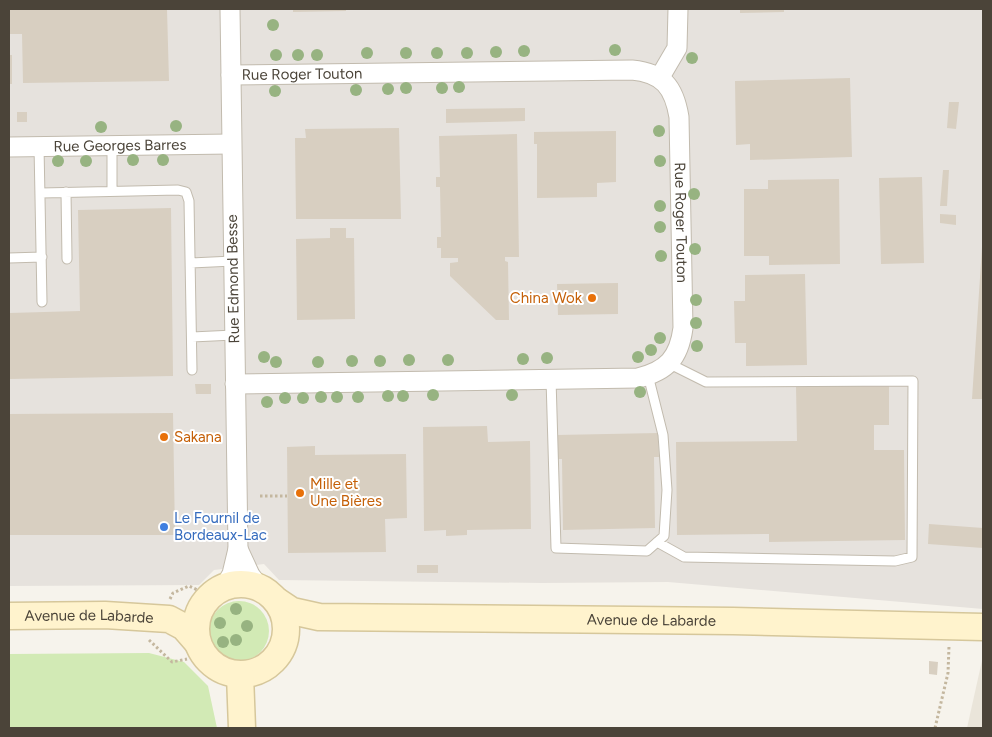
<svg xmlns="http://www.w3.org/2000/svg" width="992" height="737" font-family="Figtree,sans-serif">
	<rect width="100%" height="100%" fill="#f6f3ec"/>
	<path fill="#eae5da" d="M983 656V728H967Z"/>
	<path fill="#e6e2dd" d="M9 9H983V609L668 582 542 583 279 580 264 564 214 570 199 585 9 586Z"/>
	<path fill="#d2eab5" d="M209 631a30 30 0 1 1 60 0a30 30 0 1 1-60 0Z
		M149 653 184 662 208 686 217 728H9V654Z"/>
	<path fill="#d8cfc1" d="M9 9H167L169 81 23 83 22 34H9Z
		M293 9H346V11L293 12Z
		M740 9H784V12L740 13Z
		M9 55H12V84H9Z
		M850 78 852 157 750 160V144L736 145 735 81Z
		M949 102H959L956 129 947 128Z
		M525 108V121L446 123V109Z
		M17 112H27V122H17Z
		M399 128 401 219H296L295 138H306L305 129Z
		M616 131V182L597 183V197L537 198V144H534V132Z
		M517 134 519 257H505V261L508 262 509 320H496L450 276V263L458 262V258H441V248H437V237H441L440 187H436V177H440L439 136Z
		M943 170H949L947 206H940Z
		M922 177 924 263 881 264 879 178Z
		M839 179 840 264 769 265V256H744V189H768V180Z
		M171 208 173 376 9 379V313L80 311 78 210Z
		M940 214 956 215V225L940 223Z
		M330 228H346V238H354L355 319 297 320 296 239 330 238Z
		M982 247H983V399H972Z
		M805 274 807 365 746 366V343H735L734 301H745V275Z
		M618 283V314L558 315 557 284Z
		M195 384H211V394H196Z
		M889 385V425H874V450H904L905 540 769 542V534L677 535 676 442 797 441 796 386Z
		M173 413 175 535H9V414Z
		M487 426 488 442 530 441 531 529 467 530V535L446 536V530L424 531 423 427Z
		M658 433 659 457H654L655 528 563 530 562 459H557V435Z
		M315 446V455L406 454 407 518 385 519 386 552 288 553 287 447Z
		M929 524 983 528V548L928 544Z
		M417 565H438V573H417Z
		M929 661 938 662 937 675 929 674Z"/>
	<g fill="none" stroke-linecap="round" stroke-linejoin="round">
		<defs>
			<path id="lane" d="M112 145V191
				M39 146 42 302
				M66 192 67 259
				M41 193 178 190 186 192 189 201 192 370
				M9 258 42 257
				M191 263 233 261
				M192 337 234 335
				M551 379 556 548 647 551 664 536 667 490 663 435 648 375
				M657 542 684 557 895 561 912 557 913 381 706 382 668 363"/>
			<g id="street">
				<path id="s1" d="M231 75 632 70C663 73 674 87 679 117L683 328C679 358 667 371 638 378L235 384"/>
				<path d="M660 77 677 48 678 9"/>
				<path id="s2" d="M9 147 231 144"/>
				<path d="M238 549 250 575 259 587"/>
				<path d="M225 586 232 574 238 549 230 9"/>
			</g>
			<g id="secondary">
				<circle cx="241" cy="629" r="45"/>
				<path id="s3" d="M277 601 292 611 319 617 733 621 983 627"/>
				<path id="s4" d="M9 616 105 615 169 619 184 627 197 642"/>
				<path d="M240 675 242 728"/>
			</g>
		</defs>
		<use href="#lane" stroke="#c2bbae" stroke-width="11"/>
		<use href="#street" stroke="#c2bbae" stroke-width="21"/>
		<use href="#secondary" stroke="#d6c79b" stroke-width="29"/>
		<path stroke="#c4b79f" stroke-width="3" stroke-dasharray="2.5 2.5" stroke-linecap="butt" d="M260 496H287
			M170 599 173 593 189 586 204 593 209 592
			M149 640 172 662 187 659
			M935 728 948 673 949 646"/>
		<use href="#lane" stroke="#fff" stroke-width="9"/>
		<use href="#street" stroke="#fff" stroke-width="19"/>
		<use href="#secondary" stroke="#fff3cd" stroke-width="26"/>
	</g>
	<g fill="#97b381">
		<circle cx="273" cy="25" r="6"/>
		<circle cx="615" cy="50" r="6"/>
		<circle cx="524" cy="51" r="6"/>
		<circle cx="496" cy="52" r="6"/>
		<circle cx="367" cy="53" r="6"/>
		<circle cx="406" cy="53" r="6"/>
		<circle cx="437" cy="53" r="6"/>
		<circle cx="467" cy="53" r="6"/>
		<circle cx="276" cy="55" r="6"/>
		<circle cx="298" cy="55" r="6"/>
		<circle cx="317" cy="55" r="6"/>
		<circle cx="692" cy="58" r="6"/>
		<circle cx="459" cy="87" r="6"/>
		<circle cx="406" cy="88" r="6"/>
		<circle cx="442" cy="88" r="6"/>
		<circle cx="388" cy="89" r="6"/>
		<circle cx="356" cy="90" r="6"/>
		<circle cx="275" cy="91" r="6"/>
		<circle cx="176" cy="126" r="6"/>
		<circle cx="101" cy="127" r="6"/>
		<circle cx="659" cy="131" r="6"/>
		<circle cx="133" cy="160" r="6"/>
		<circle cx="163" cy="160" r="6"/>
		<circle cx="58" cy="161" r="6"/>
		<circle cx="86" cy="161" r="6"/>
		<circle cx="660" cy="161" r="6"/>
		<circle cx="694" cy="194" r="6"/>
		<circle cx="660" cy="206" r="6"/>
		<circle cx="660" cy="227" r="6"/>
		<circle cx="695" cy="249" r="6"/>
		<circle cx="661" cy="256" r="6"/>
		<circle cx="696" cy="300" r="6"/>
		<circle cx="696" cy="323" r="6"/>
		<circle cx="660" cy="338" r="6"/>
		<circle cx="697" cy="346" r="6"/>
		<circle cx="651" cy="350" r="6"/>
		<circle cx="264" cy="357" r="6"/>
		<circle cx="638" cy="357" r="6"/>
		<circle cx="547" cy="358" r="6"/>
		<circle cx="523" cy="359" r="6"/>
		<circle cx="409" cy="360" r="6"/>
		<circle cx="448" cy="360" r="6"/>
		<circle cx="352" cy="361" r="6"/>
		<circle cx="380" cy="361" r="6"/>
		<circle cx="276" cy="362" r="6"/>
		<circle cx="318" cy="362" r="6"/>
		<circle cx="640" cy="392" r="6"/>
		<circle cx="433" cy="395" r="6"/>
		<circle cx="512" cy="395" r="6"/>
		<circle cx="388" cy="396" r="6"/>
		<circle cx="403" cy="396" r="6"/>
		<circle cx="321" cy="397" r="6"/>
		<circle cx="337" cy="397" r="6"/>
		<circle cx="358" cy="397" r="6"/>
		<circle cx="285" cy="398" r="6"/>
		<circle cx="303" cy="398" r="6"/>
		<circle cx="267" cy="402" r="6"/>
		<circle cx="236" cy="609" r="6"/>
		<circle cx="220" cy="623" r="6"/>
		<circle cx="247" cy="626" r="6"/>
		<circle cx="236" cy="640" r="6"/>
		<circle cx="223" cy="642" r="6"/>
	</g>
	<g fill="#e8710a" stroke="#fff" stroke-width="2">
		<circle cx="592" cy="298" r="5"/>
		<circle cx="164" cy="437" r="5"/>
		<circle cx="300" cy="493" r="5"/>
	</g>
	<circle fill="#3f7fe0" stroke="#fff" stroke-width="2" cx="164" cy="527" r="5"/>
	<g text-anchor="middle" stroke-width="4" stroke-linejoin="round" paint-order="stroke">
		<g font-size="15" fill="#4b4439" stroke="#fff">
			<text dy="5" stroke="none"><textPath href="#s1" startOffset="71">Rue Roger Touton</textPath></text>
			<text dy="5" stroke="none"><textPath href="#s2" startOffset="111">Rue Georges Barres</textPath></text>
			<text dy="5" stroke="none"><textPath href="#s1" startOffset="580">Rue Roger Touton</textPath></text>
			<text transform="translate(233 279) rotate(-91)" y="5">Rue Edmond Besse</text>
			<text dy="5" stroke="none"><textPath href="#s4" startOffset="80">Avenue de Labarde</textPath></text>
			<text dy="5" stroke="none"><textPath href="#s3" startOffset="378">Avenue de Labarde</textPath></text>
		</g>
		<g font-size="15" fill="#c56008" stroke="#fff" text-anchor="start">
			<text x="582" y="303" text-anchor="end">China Wok</text>
			<text x="174" y="442">Sakana</text>
			<text x="310" y="489">Mille et<tspan x="310" dy="17">Une Bières</tspan></text>
		</g>
		<g font-size="15" fill="#366cbe" stroke="#fff" text-anchor="start">
			<text x="174" y="523">Le Fournil de<tspan x="174" dy="17">Bordeaux-Lac</tspan></text>
		</g>
	</g>
	<rect width="992" height="737" fill="none" stroke="#4b4439" stroke-width="20"/>
</svg>
